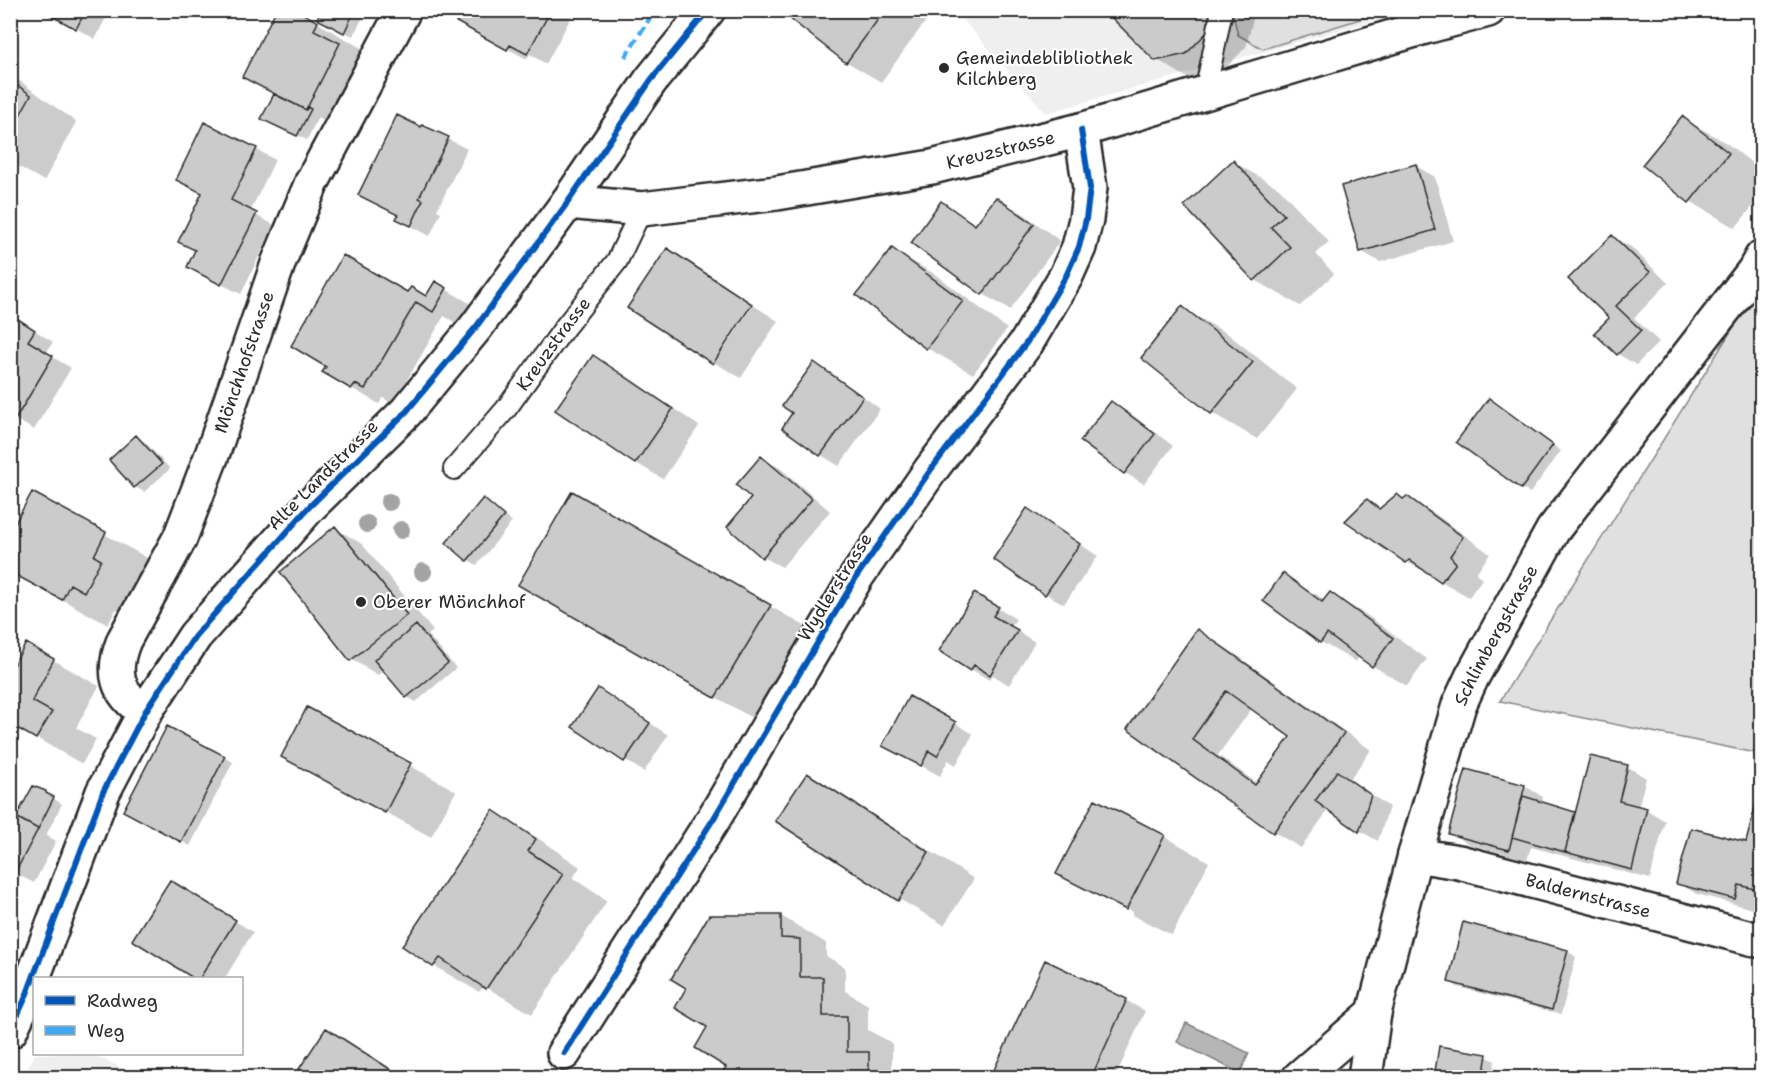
<svg xmlns="http://www.w3.org/2000/svg" width="1772" height="1088" font-family="'Shantell Sans',sans-serif">
	<rect width="100%" height="100%" fill="#fff"/>
	<filter id="ink" filterUnits="userSpaceOnUse"><feTurbulence type="fractalNoise" baseFrequency=".0167" numOctaves="2"/><feDisplacementMap in="SourceGraphic" scale="12" xChannelSelector="R" yChannelSelector="G"/><feConvolveMatrix kernelMatrix="1 2 1 2 8 2 1 2 1" color-interpolation-filters="sRGB"/></filter>
	<g filter="url(#ink)">
		<path fill="#efefef" d="M955 11H1407L1046 113Z
			M35 1054H92L142 1077H23Z"/>
		<path fill="#e0e0e0" stroke="#868686" stroke-width="1.5" d="M1232 11V10L1386 11 1263 49 1238 35Z
			M1761 283V754L1500 701Z"/>
		<path fill="#b6b6b6" stroke="#7e7e7e" stroke-width="1.5" d="M1186 1023 1249 1053 1240 1073 1177 1042Z"/>
		<path fill="#0003" fill-rule="evenodd" d="M43 10H110L95 39Z
			M323 10H367L353 36 328 24Z
			M446 10H575L546 64 530 54 527 59 463 25Z
			M781 10H934L881 82 847 62Z
			M1106 10H1249L1254 15 1246 47 1221 73 1191 80 1156 59Z
			M318 23 363 49 359 56 384 71 352 135 318 117 307 140 263 118Z
			M10 74 76 122 44 181 14 164 10 169Z
			M1683 118 1728 144 1762 171V195L1735 228 1690 201Z
			M423 126 467 149 437 210 441 212 430 236 398 219Z
			M256 149 275 160 250 212 274 225 241 294 207 277 196 251 180 241Z
			M1233 162 1279 188 1329 242 1316 254 1334 274 1300 306 1255 280Z
			M1416 166 1435 177 1453 241 1380 262 1361 251Z
			M996 199 1024 214 1060 241 1010 310 983 294 913 243 942 203 977 225Z
			M1612 237 1631 247 1668 283 1634 318 1659 342 1636 365 1618 354 1611 318Z
			M893 250 938 276 1007 329 973 374 927 348 858 295Z
			M435 283 473 305 461 326 444 316 393 404 383 398 379 404 324 372 408 294 426 298Z
			M753 305 778 321 741 378 715 363Z
			M1182 308 1228 334 1297 389 1257 439 1212 413 1143 357Z
			M31 328 53 342 46 353 71 368 34 430 10 416Z
			M593 357 621 372 699 426 663 479 636 463 557 410Z
			M814 364 833 374 880 409 839 466 821 455 794 413Z
			M1111 403 1130 413 1173 446 1144 484 1125 473 1082 441Z
			M1498 405 1561 451 1530 493 1521 488Z
			M136 437 145 442 170 469 144 492 135 487Z
			M761 458 780 468 830 511 782 567 763 557 753 498Z
			M573 493 815 632 761 723 520 585Z
			M32 494 151 560 130 617 116 609 108 625 32 583 14 527Z
			M1407 498 1434 513 1490 554 1476 573 1482 579 1469 597 1407 562 1367 501 1381 509 1404 500Z
			M483 500 512 522 477 565 468 560Z
			M1028 510 1098 556 1064 604 1046 594Z
			M335 528 362 544 433 631 428 635 456 668 416 702 407 697 384 670 378 675 351 659Z
			M1284 575 1325 600 1330 594 1365 614 1427 659 1407 686 1373 666 1359 656 1356 662 1321 642 1265 601Z
			M975 595 1016 619 1011 627 1035 642 1009 685 993 675 989 680 971 669Z
			M1198 631 1225 647 1371 750 1350 779 1389 807 1378 841 1360 831 1329 809 1301 848 1274 832 1129 729ZM1252 708 1292 737 1258 784 1218 755Z
			M53 660 99 686 76 728 96 739 82 764 10 723Z
			M617 701 668 735 644 772 574 727Z
			M307 709 456 791 431 837 283 756Z
			M955 723 973 734 956 765 948 760 940 776 903 756Z
			M167 728 233 762 190 846 134 816Z
			M1591 757 1628 767 1646 778 1638 808 1647 810 1665 821 1650 879 1531 847 1527 860 1469 844 1450 833 1467 771 1525 786 1543 797 1542 803 1577 813Z
			M807 775 852 801 974 879 944 925 899 899Z
			M45 793 62 804 46 835 56 841 34 883 10 871 34 825Z
			M1762 807V896L1758 895 1753 909 1697 894 1678 883 1747 844Z
			M494 812 539 839 580 867 573 878 607 901 532 1014 484 986 479 992 434 966 404 946Z
			M1164 836 1209 862 1172 935 1132 915 1133 912 1103 897V899L1058 874Z
			M189 893 253 932 225 978H196L134 940Z
			M781 916 826 943V956L845 967V991L868 1005V1030L892 1043V1067L910 1078H721L728 1066Z
			M10 939 16 942 10 953Z
			M1567 951 1576 957 1561 1014 1458 987 1449 981Z
			M1045 962 1127 1001 1145 1011 1115 1078H1006Z
			M327 1030 372 1056 406 1078H308Z
			M1486 1056 1495 1061 1492 1078H1436Z"/>
		<path fill="#cbcbcb" stroke="#2b2b2b" stroke-width="1.5" fill-rule="evenodd" d="M41 10H86L76 29Z
			M276 10H297L318 22 314 30 340 43 306 110 242 77Z
			M321 10H355L344 33 317 19Z
			M445 10H551L527 54 510 45 507 50 442 14Z
			M779 10H885L846 63Z
			M1104 10H1216L1212 27 1186 54 1155 61Z
			M10 80 31 95 10 133Z
			M274 94 306 110 307 107 311 109 297 136 261 119Z
			M397 115 421 127 422 125 449 137 419 198 423 200 411 226 396 219 398 215 358 195Z
			M1682 116 1729 153 1689 203 1642 165Z
			M204 122 257 148 231 200 257 213 221 285 187 267 195 250 178 242 202 193 176 180Z
			M1233 160 1284 215 1271 227 1290 247 1254 281 1184 206Z
			M1416 164 1435 230 1360 252 1341 186Z
			M996 197 1034 224 982 295 911 243 941 201 975 225Z
			M1612 235 1650 272 1616 306 1641 330 1617 355 1594 333 1609 318 1568 279Z
			M667 248 752 304 713 364 627 308Z
			M892 248 963 301 926 349 856 295Z
			M343 255 407 292 411 287 426 296 435 281 447 288 433 312 416 302 365 389 355 384 351 389 322 372 326 367 291 346Z
			M1182 306 1253 362 1211 414 1141 358Z
			M12 315 35 330 28 341 53 356 15 420 10 417V317Z
			M593 355 673 409 635 464 555 410Z
			M814 362 863 397 820 456 782 428 792 413 782 406Z
			M1489 398 1553 445 1521 489 1456 442Z
			M1111 401 1155 434 1124 474 1080 441Z
			M136 435 162 464 134 488 109 460Z
			M761 456 812 499 762 558 727 527 751 498 736 485Z
			M572 491 771 605 715 698 518 585Z
			M32 492 106 532 94 556 101 560 84 592 70 584 62 600 10 572V524L14 525Z
			M1397 494 1403 499 1407 496 1463 537 1450 556 1456 563 1441 582 1409 560 1406 563 1345 521 1367 499 1379 509Z
			M483 498 504 516 467 561 446 543Z
			M1027 508 1080 544 1045 595 993 559Z
			M335 526 407 615 350 661 280 572Z
			M1283 573 1322 602 1330 592 1393 638 1372 667 1327 634 1320 643 1263 601Z
			M974 593 999 607 993 616 1018 630 990 675 974 665 970 671 939 651Z
			M416 625 448 663 406 698 374 660Z
			M1197 629 1344 733 1273 833 1127 729ZM1226 691 1290 737 1255 785 1192 739Z
			M26 643 54 659 32 701 52 712 36 739 10 724V671Z
			M598 688 650 723 624 762 572 727Z
			M909 696 956 722 937 756 929 751 921 766 882 746Z
			M307 707 411 763 385 813 281 757Z
			M167 726 225 756 181 842 123 811Z
			M1590 756 1628 765 1619 801 1647 808 1632 870 1565 852Z
			M1466 769 1525 785 1509 850 1448 834Z
			M1337 771 1371 795 1359 832 1315 801Z
			M807 773 929 852 898 901 775 821Z
			M33 786 46 791V793L54 797 38 829 16 817Z
			M1523 796 1575 812 1565 852 1512 837Z
			M1095 799 1165 835 1126 910 1056 874Z
			M1756 804 1762 805V891L1739 885 1735 899 1676 884 1691 828 1746 842Z
			M493 810 536 839 528 851 563 874 486 989 440 958 433 967 402 946Z
			M10 814 38 829 15 873 10 871Z
			M170 880 236 920 200 978H193L132 940Z
			M709 915H781V938L800 939V977H823V1016H847V1052H869V1078H719L726 1067 695 1048 707 1027 675 1008 686 988 671 979Z
			M1463 922 1568 950 1552 1010 1448 982Z
			M1045 960 1127 999 1091 1078H1005L993 1072Z
			M326 1028 404 1078H306L308 1075 299 1069Z
			M1439 1046 1487 1054 1483 1078H1434Z"/>
		<g fill="none" stroke-linecap="round" stroke-linejoin="round">
			<defs>
				<g id="lane">
					<path d="M1205 93 1222 10"/>
					<path id="s1" d="M454 469 506 409 565 327 617 261 642 209"/>
				</g>
				<g id="street">
					<path id="s2" d="M568 202 642 209 777 193 932 167 1081 130 1425 27 1488 10"/>
					<path id="s3" d="M145 712C116 693 111 672 124 640L180 538 213 452 279 261 312 182 404 10"/>
					<path id="s4" d="M1415 855 1459 862 1762 941"/>
					<path d="M564 1053 714 818 857 576 930 471 1027 342 1066 276 1079 247 1086 219 1090 188 1081 130"/>
					<path d="M1299 1078 1374 1013"/>
					<path id="s5" d="M1365 1078 1374 1013 1415 855 1459 705 1472 677 1553 530 1754 271 1762 257"/>
				</g>
				<path id="secondary" d="M10 1031 25 999 103 792 145 712 195 636 309 507 406 412 476 327 568 202 651 80 708 10"/>
			</defs>
			<use href="#lane" stroke="#2b2b2b" stroke-width="24"/>
			<use href="#street" stroke="#2b2b2b" stroke-width="38"/>
			<use href="#secondary" stroke="#2b2b2b" stroke-width="38"/>
			<use href="#lane" stroke="#fff" stroke-width="20"/>
			<use href="#street" stroke="#fff" stroke-width="33"/>
			<use href="#secondary" stroke="#fff" stroke-width="33"/>
			<path stroke="#3fa9f5" stroke-width="4.5" stroke-dasharray="9 4.5" stroke-linecap="butt" d="M625 57 655 10"/>
			<defs>
				<path id="cycleway" d="M10 1031 25 999 103 792 145 712 195 636 309 507 406 412 476 327 568 202 651 80 708 10
					M564 1053 714 818 857 576 930 471 1027 342 1066 276 1079 247 1086 219 1090 188 1081 130"/>
			</defs>
			<use href="#cycleway" stroke="#fff" stroke-width="10"/>
			<use href="#cycleway" stroke="#0057b8" stroke-width="6"/>
		</g>
		<g fill="#a3a3a3">
			<circle cx="389" cy="502" r="9"/>
			<circle cx="367" cy="524" r="9"/>
			<circle cx="401" cy="530" r="9"/>
			<circle cx="423" cy="572" r="9"/>
		</g>
	</g>
	<g fill="#2b2b2b" stroke="#fff" stroke-width="2">
		<circle cx="944" cy="68" r="6"/>
		<circle cx="361" cy="602" r="6"/>
	</g>
	<g text-anchor="middle" stroke-width="4.5" stroke-linejoin="round" paint-order="stroke">
		<g font-size="18" fill="#2b2b2b" stroke="#fff" text-anchor="start">
			<text x="956" y="64">Gemeindeblibliothek<tspan x="956" dy="21">Kilchberg</tspan></text>
			<text x="373" y="608">Oberer Mönchhof</text>
		</g>
		<g font-size="18" fill="#2b2b2b" stroke="#fff">
			<text dy="6" stroke="none"><textPath href="#s2" startOffset="438">Kreuzstrasse</textPath></text>
			<text dy="6" stroke="none"><textPath href="#s1" startOffset="160">Kreuzstrasse</textPath></text>
			<text dy="6" stroke="none"><textPath href="#s3" startOffset="387">Mönchhofstrasse</textPath></text>
			<text transform="translate(323 475) rotate(-45)" y="6">Alte Landstrasse</text>
			<text transform="translate(835 587) rotate(-58)" y="6">Wydlerstrasse</text>
			<text dy="6" stroke="none"><textPath href="#s5" startOffset="464">Schlimbergstrasse</textPath></text>
			<text dy="6" stroke="none"><textPath href="#s4" startOffset="178">Baldernstrasse</textPath></text>
		</g>
	</g>
	<rect width="1772" height="1088" fill="none" stroke="#fff" stroke-width="36"/>
	<rect x="18" y="18" width="1736" height="1052" fill="none" stroke="#2b2b2b" stroke-width="2" filter="url(#ink)"/>
	<rect x="33" y="977" width="210" height="78" fill="#ffffff" stroke="#aaaaaa" stroke-width="1.5"/>
	<rect x="45" y="996" width="30" height="9" fill="#0057b8" stroke="#aaaaaa" stroke-width="1.5"/>
	<text x="87" y="1007" font-size="18" fill="#2b2b2b">Radweg</text>
	<rect x="45" y="1026" width="30" height="9" fill="#3fa9f5" stroke="#aaaaaa" stroke-width="1.5"/>
	<text x="87" y="1037" font-size="18" fill="#2b2b2b">Weg</text>
</svg>
